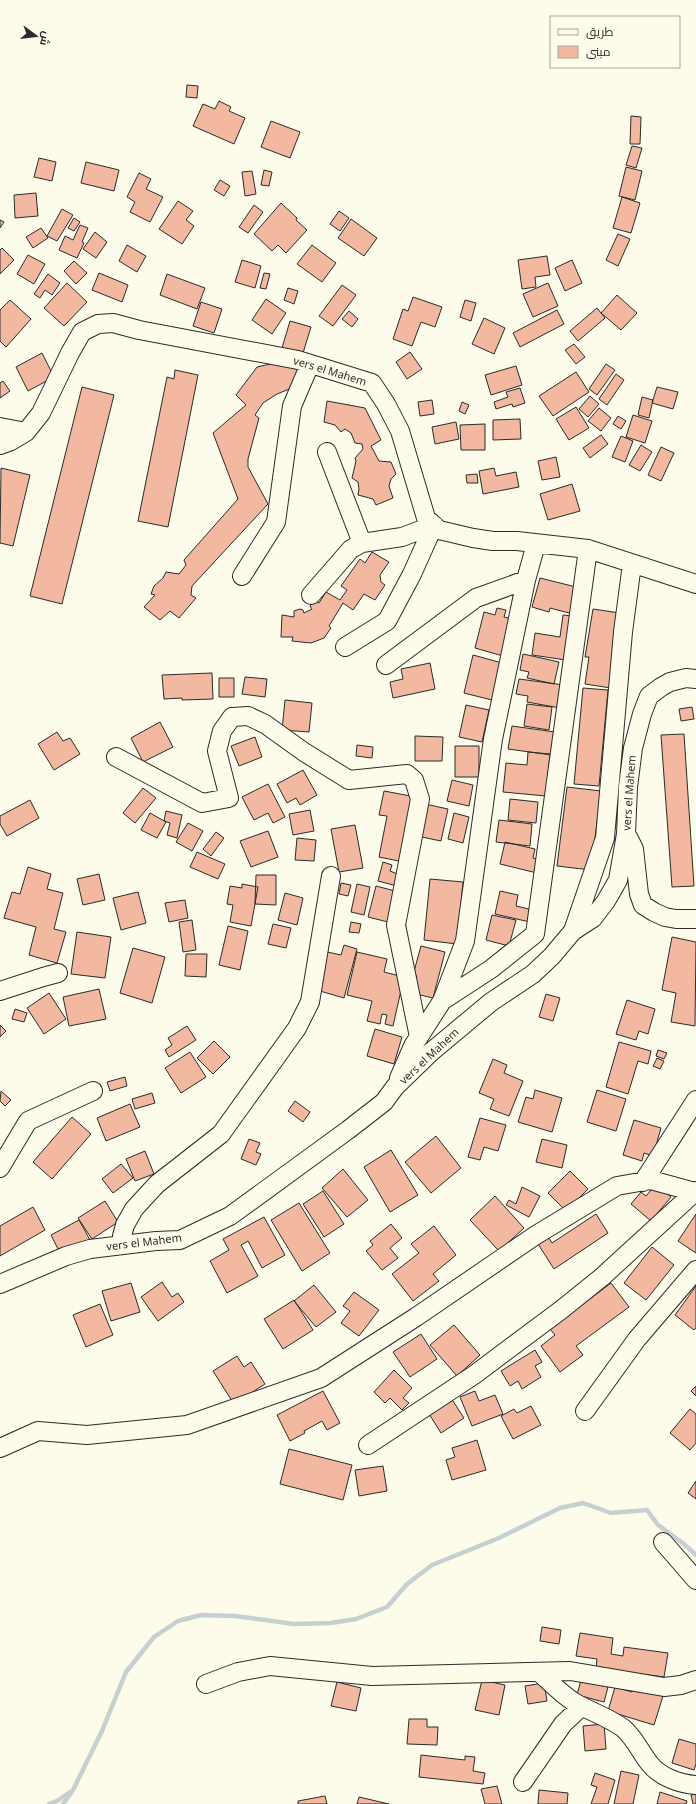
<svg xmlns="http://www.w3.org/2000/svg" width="696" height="1804" font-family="'Noto Sans',Cairo,sans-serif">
	<rect width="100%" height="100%" fill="#fdfbea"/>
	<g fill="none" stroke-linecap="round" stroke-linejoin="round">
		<path stroke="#c7d0d0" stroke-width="4.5" d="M49 1804 57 1801 70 1792
			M63 1804 73 1790 102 1731 126 1672 154 1637 178 1621 201 1615 235 1616 294 1624 331 1623 356 1619 387 1607 407 1584 432 1565 499 1538 560 1508 583 1503 611 1513 647 1510 658 1525 684 1544 696 1555"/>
	</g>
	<path fill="#f2b8a0" stroke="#2b2b2b" d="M187 85 198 86 197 98 186 97Z
		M219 101 231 107 229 111 245 118 234 144 193 126 203 104 215 109Z
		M631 116 641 117 640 144H630Z
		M271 121 300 132 290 158 261 147Z
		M632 146 642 148 636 168 626 165Z
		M39 158 56 162 52 181 34 177Z
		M86 162 119 170 114 191 81 183Z
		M626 167 642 171 635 200 619 196Z
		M264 170 272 172 269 186 261 185Z
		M252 171 256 194 245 196 242 172Z
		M139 173 151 179 146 189 163 197 150 222 130 212 135 202 127 197Z
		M220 180 230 186 224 196 214 190Z
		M36 193 38 216 15 218 14 195Z
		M622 197 640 203 631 233 613 228Z
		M178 201 193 211 186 220 194 226 182 244 159 229Z
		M281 203 297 218 296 220 307 230 286 253 278 245 272 251 254 234Z
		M254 205 263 212 248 233 239 227Z
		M62 209 73 215 57 241 47 236Z
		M339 211 349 218 340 231 330 224Z
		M74 218 80 222 74 231 68 228Z
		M351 219 377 238 364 256 338 238Z
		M0 220 4 222 0 228Z
		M80 225 88 228 82 242 84 243 77 258 59 250 65 236 73 240Z
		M41 228 48 238 33 248 26 237Z
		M95 232 107 242 96 258 83 249Z
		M618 234 630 239 618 266 606 260Z
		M127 245 146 256 137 272 119 261Z
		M312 245 336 263 322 282 297 264Z
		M2 248 14 260 0 274V250Z
		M28 255 45 264 34 284 17 274Z
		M547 256 550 275 535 277 536 287 522 289 518 260Z
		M242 260 261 266 255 288 235 282Z
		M572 260 582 283 565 291 555 268Z
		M74 261 87 273 76 284 64 271Z
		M99 273 128 285 122 302 92 290Z
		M264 273 270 274 266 289 260 288Z
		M48 274 60 283 52 295 45 290 40 298 34 294Z
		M167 274 205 288 197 309 160 295Z
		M67 283 87 302 64 326 44 308Z
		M548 283 558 306 533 317 523 294Z
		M342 285 356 295 333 326 319 316Z
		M288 288 298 291 294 304 284 300Z
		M617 295 637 313 621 330 601 313Z
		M413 297 442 307 435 327 421 322 412 346 393 339 403 309 408 311Z
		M266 299 286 313 272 334 252 320Z
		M10 300 31 319 6 347 0 341V310Z
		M465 300 476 303 471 321 460 317Z
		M201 302 222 309 214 333 193 326Z
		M597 308 605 318 578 341 570 331Z
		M557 310 564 324 520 347 513 333Z
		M349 311 358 319 352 327 342 319Z
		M484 318 505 328 494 354 472 344Z
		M290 321 311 327 303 353 282 348Z
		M574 344 585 357 576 364 565 350Z
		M410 352 422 369 407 379 396 362Z
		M42 353 54 377 28 391 16 367Z
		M279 362 300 369 292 388 277 394 263 403 255 415 259 418 248 459V467L268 504 192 586 191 595 196 598 179 618 170 611 160 620 144 607 155 595 151 594 154 586 163 578 166 572 179 574 186 565 184 560 238 499 213 433 246 405 236 395 257 367Z
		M606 364 615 370 597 395 589 389Z
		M516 366 522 385 491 395 485 375Z
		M175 370 198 375 168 527 138 521 167 377 174 379Z
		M576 372 589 392 553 416 539 396Z
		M616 374 624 380 607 405 599 399Z
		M3 381 10 391 0 398V383Z
		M82 387 114 395 62 604 30 596Z
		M657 387 678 392 673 409 652 403Z
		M520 388 525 403 513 407 512 404 496 409 494 402 508 397 506 392Z
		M590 396 599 404 588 417 579 409Z
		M642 397 653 400 649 418 638 415Z
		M432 400 434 414 420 416 418 402Z
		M327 401 365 408 381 440 371 446 379 461 391 462 396 474 391 479 389 486 393 498 376 505 373 499 358 495 359 489 358 482 352 478 356 461 355 458 363 449 362 444 355 443 351 433 345 429 341 432 335 425 324 422Z
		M462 402 469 405 465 414 459 411Z
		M576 407 589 428 569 440 556 419Z
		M599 408 611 418 601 431 588 421Z
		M633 415 652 421 645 443 626 437Z
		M618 416 626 421 621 429 613 424Z
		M520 419 521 439 493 440V420Z
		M456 422 459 439 435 444 432 427Z
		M485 424V450H461L460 425Z
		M601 435 608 444 590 458 583 448Z
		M621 436 633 441 625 462 612 457Z
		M641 445 652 452 640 471 629 465Z
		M661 447 674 453 661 481 648 475Z
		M556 457 560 477 542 480 538 461Z
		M1 468 30 475 13 546 0 543Z
		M494 468 496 476 516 472 519 487 483 494 479 471Z
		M477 474 478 483H467L466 475Z
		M572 484 580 511 548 520 540 494Z
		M372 552 389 562 380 575 381 582 385 585 375 600 364 594 353 610 343 603 329 626 331 628 324 638 311 643 292 641 293 637H281L282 615 294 617V611L300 609 303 610 304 613 312 609 310 606 315 601 319 603 326 592 340 600 347 590 341 586 360 559 365 563Z
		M540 578 580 588 573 614 550 608 549 612 532 607Z
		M497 608 506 610 504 617 513 619 503 656 475 648 484 612 495 615Z
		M593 609 620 613 610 677H613L611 688 585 684 589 657H585Z
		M563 615 572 616 566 660 532 655 535 633 560 637Z
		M523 654 559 662 554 684 527 678 529 672 520 670Z
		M473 655 502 663 492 700 464 693Z
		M430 663 435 689 393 698 390 682 403 679 401 669Z
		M212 673 213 699 182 700V698L164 699 162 675Z
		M245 677 267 679 265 697 242 694Z
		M219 678H234V697H219Z
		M519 679 564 685 560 708 527 702 528 696 516 694Z
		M583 688 608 690 599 786 574 784Z
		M285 700 312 703 309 732 282 730Z
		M527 704 552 707 549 730 524 726Z
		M466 705 489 710 482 742 459 737Z
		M692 707 694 719 681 721 679 709Z
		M160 722 173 747 143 762 131 738Z
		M512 726 555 732 552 755 508 749Z
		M57 732 63 741 70 738 80 754 54 770 38 744Z
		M684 734 694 886 672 887 661 735Z
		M415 736 443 737 442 761H415Z
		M255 737 262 757 239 766 231 746Z
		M357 745 373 747 372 758 356 756Z
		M455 746H479V777H455Z
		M528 752 550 754 546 796 503 792 506 763 527 765Z
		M303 770 317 795 300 805 296 798 287 803 277 784Z
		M452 780 473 785 469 806 447 801Z
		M268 784 285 817 273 823 268 813 254 820 242 797Z
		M567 787 601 791 591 870 557 866Z
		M143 788 156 798 135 823 123 813Z
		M384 791 416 797 404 862 379 857 387 816 379 815Z
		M510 799 538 802 536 823 508 820Z
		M30 800 39 818 7 836 0 824V816Z
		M425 804 448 809 441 841 417 836Z
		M310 810 314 831 293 835 289 814Z
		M166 811 182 815 177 838 167 835 170 823 164 821Z
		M150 813 166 822 157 838 141 830Z
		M454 813 469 817 463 843 448 839Z
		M499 820 532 824 530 846 496 842Z
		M188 823 203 831 192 851 176 842Z
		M355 825 363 868 339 872 331 829Z
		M268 831 278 857 251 867 240 841Z
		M216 832 224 838 211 856 203 849Z
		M297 838 316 840 314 861 295 860Z
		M505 842 535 849 533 858 540 860 537 873 500 864Z
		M197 852 225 864 218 879 190 867Z
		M383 862 392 865 390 871 400 875 397 886 378 881Z
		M28 867 51 874 47 889 63 893 54 929 66 932 57 963 29 955 36 927 4 918 12 892 20 894Z
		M99 874 105 900 83 905 77 879Z
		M256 875H276V905L255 904Z
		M430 879 463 882 457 944 424 940Z
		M341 883 351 885 348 896 339 894Z
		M242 884 258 887 251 926 230 922 233 905 227 904 230 886 242 888Z
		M357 884 370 887 364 915 351 912Z
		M376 886 399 892 392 923 368 917Z
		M500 891 518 895 516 906 533 910 530 922 495 914Z
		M138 892 146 923 121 930 113 898Z
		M285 893 303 898 297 925 278 920Z
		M185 900 188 918 169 922 165 903Z
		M492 915 516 920 509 946 486 940Z
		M192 920 196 950 183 952 179 922Z
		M351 922 361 924 359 933 349 932Z
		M273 924 291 928 286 948 268 944Z
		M228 926 248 931 240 970 219 965Z
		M77 932 111 937 105 978 71 974Z
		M672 937 696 942 695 1026 671 1022 676 993 662 990Z
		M344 945 357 949 344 998 313 989 323 951 341 955Z
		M421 946 445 952 433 998 412 993 417 976 413 975Z
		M133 948 165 957 152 1003 120 993Z
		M357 952 387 959 384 972 404 977 393 1026 385 1024 387 1015 382 1014 380 1024 367 1021 372 1001 347 995Z
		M186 954H207L206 977 185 976Z
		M99 989 106 1019 69 1026 63 997Z
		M49 993 66 1019 44 1034 27 1008Z
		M546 994 560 998 553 1021 539 1017Z
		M627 1000 655 1009 648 1034 639 1031 636 1040 616 1034Z
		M15 1009 27 1013 24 1022 12 1019Z
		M0 1025 6 1031 0 1037Z
		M187 1026 196 1040 169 1057 165 1050 172 1045 168 1038Z
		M375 1029 402 1037 394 1064 367 1056Z
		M214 1041 230 1057 213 1074 197 1058Z
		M619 1042 651 1051 648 1064 638 1061 628 1094 606 1087Z
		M658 1050 667 1053 664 1059 656 1056Z
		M190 1052 206 1077 181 1093 165 1068Z
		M657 1058 664 1061 660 1069 653 1066Z
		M493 1059 507 1065 504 1073 523 1081 509 1116 490 1109 494 1099 479 1093Z
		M125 1077 127 1086 110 1091 107 1082Z
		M535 1090 562 1098 552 1132 518 1122 526 1097 533 1099Z
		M597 1090 626 1099 616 1131 587 1122Z
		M1 1091 11 1100 5 1106 0 1101Z
		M152 1093 155 1103 135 1109 132 1099Z
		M295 1101 310 1112 303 1122 288 1111Z
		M130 1104 140 1127 106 1141 97 1118Z
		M72 1117 91 1134 52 1179 33 1162Z
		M480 1118 506 1125 498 1151 484 1147 480 1160 468 1157Z
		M634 1120 661 1128 653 1156 644 1153 642 1161 623 1155Z
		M436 1136 461 1168 431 1193 405 1162Z
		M249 1139 260 1143 256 1152 261 1154 256 1165 241 1159Z
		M542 1139 567 1145 562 1168 536 1162Z
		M391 1150 418 1195 390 1212 364 1167Z
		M145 1151 154 1174 135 1181 126 1159Z
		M121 1164 133 1178 113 1193 102 1179Z
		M343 1169 368 1200 347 1217 322 1188Z
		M570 1171 588 1189 566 1211 548 1193Z
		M656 1184 671 1197 651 1221 631 1204 641 1192 646 1196Z
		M522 1187 540 1196 529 1217 506 1205 509 1200 516 1204Z
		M323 1191 344 1224 324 1237 303 1204Z
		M495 1196 524 1228 499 1251 470 1220Z
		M105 1201 118 1222 92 1239 78 1218Z
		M299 1203 330 1253 302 1271 271 1220Z
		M33 1207 45 1230 0 1256V1226Z
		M596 1214 608 1233 554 1269 538 1244 549 1238 552 1243Z
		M696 1214V1253L678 1241Z
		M264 1217 285 1255 262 1268 248 1241 241 1245 258 1276 227 1293 210 1261 229 1250 223 1239Z
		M79 1220 90 1240 61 1255 51 1235Z
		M391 1224 402 1238 390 1248 398 1258 382 1270 366 1251 373 1245 370 1241Z
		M434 1226 456 1255 433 1274 439 1281 413 1301 392 1274 419 1253 411 1244Z
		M652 1247 674 1265 646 1300 624 1283Z
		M162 1282 172 1297 178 1293 184 1302 158 1321 141 1297Z
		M131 1283 140 1312 111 1321 102 1291Z
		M611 1283 629 1307 576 1346 583 1355 560 1372 541 1346 555 1335 550 1329Z
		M314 1285 336 1312 316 1327 294 1301Z
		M696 1286V1328L694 1330 675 1315Z
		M354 1292 379 1310 359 1336 341 1323 350 1311 343 1306Z
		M294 1300 313 1330 283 1349 264 1319Z
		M100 1304 113 1335 86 1347 73 1315Z
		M454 1325 480 1355 457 1376 430 1345Z
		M421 1334 437 1359 410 1377 393 1352Z
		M535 1350 542 1362 535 1366 541 1377 522 1389 518 1381 510 1386 501 1371Z
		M237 1356 244 1367 251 1362 265 1384 234 1404 213 1371Z
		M394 1370 412 1388 403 1398 409 1403 402 1410 390 1398 385 1403 374 1392Z
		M696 1386V1396L691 1391Z
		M323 1391 340 1423 327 1430 322 1421 304 1431 305 1433 290 1441 277 1415Z
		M475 1391 479 1401 495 1395 503 1414 472 1426 460 1397Z
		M449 1395 464 1418 441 1433 426 1409Z
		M531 1406 541 1425 513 1439 501 1416 514 1409 517 1413Z
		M690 1409 696 1414V1443L690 1450 670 1433Z
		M477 1440 486 1470 452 1480 446 1460 455 1457 452 1448Z
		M289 1449 352 1465 343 1500 280 1484Z
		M383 1466 387 1491 359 1496 355 1470Z
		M696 1481V1499L688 1493Z
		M542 1627 561 1630 559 1644 540 1641Z
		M580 1633 613 1638 611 1654 623 1656 624 1647 668 1653 664 1677 596 1668 597 1659 576 1656Z
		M482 1680 505 1685 499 1715 475 1710Z
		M581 1680 608 1687 604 1702 577 1695Z
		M337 1682 361 1688 356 1711 331 1706Z
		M544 1683 547 1701 528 1704 525 1686Z
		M615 1687 632 1692 634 1687 663 1696 654 1725 608 1711Z
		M409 1719H427V1727H438L437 1745 407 1744Z
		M604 1724 606 1749 585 1751 583 1726Z
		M679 1739 696 1744V1764L694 1770 672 1763Z
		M421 1755 465 1760V1756L475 1757 473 1771 485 1773 483 1784 419 1777Z
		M621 1771 639 1775 633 1804H614Z
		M595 1773 615 1780 608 1804H591L597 1787 591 1785Z
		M497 1786 502 1804H485L481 1789Z
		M539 1790 568 1793 567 1804H538Z
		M660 1792 687 1801 686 1804H657Z
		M696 1794V1804H693L691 1795Z
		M325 1796 327 1804H298V1801Z
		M359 1797 389 1804H357Z"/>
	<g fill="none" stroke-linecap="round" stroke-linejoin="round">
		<defs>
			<path id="minor" d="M0 427 26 432
				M0 445 11 441 26 432 41 413 70 353 82 332 98 324 113 323 139 330 298 360 372 383 386 404 400 431 426 518 439 530 473 538 493 541H517L588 549 696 584
				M327 452 362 543
				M242 576 276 522 292 406 310 364
				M311 595 351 549 362 543 402 537 434 525
				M345 647 387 621 412 574 434 525
				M386 665 476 598 526 580
				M116 757 202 803 229 798 217 751 222 731 232 717 248 716 265 724 304 752 349 780 407 774 414 780 420 799 396 925 419 1037
				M628 837 634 849 639 894 643 905 654 912 665 917 676 919H696
				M573 931 605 838 623 632 632 564
				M0 991 43 977 58 973
				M442 1001 465 941 493 739 526 580 536 544
				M399 1078 413 1046 442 1001 491 969 535 934 588 549
				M0 1168 28 1121 93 1091
				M643 1182 696 1100
				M123 1245 122 1236 125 1225 134 1209 157 1184 221 1134 297 1028 310 1002 331 876
				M0 1284 66 1256 90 1249 156 1241 180 1240 230 1216 348 1130 384 1102 395 1087 431 1052 491 1002 533 974 552 956 573 931 593 918 606 901 618 880 626 834 628 787 633 748 642 714 649 696 661 687 670 682 686 678 696 679
				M585 1411 637 1339 696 1270
				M368 1445 474 1375 561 1310 602 1277 696 1191
				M0 1448 38 1431 87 1435 187 1425 321 1378 416 1317 536 1235 617 1186 651 1180 695 1192 696 1191
				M663 1542 696 1580
				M539 1672C551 1683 561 1694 574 1702 589 1711 608 1717 623 1728 635 1738 640 1752 650 1764 660 1777 680 1784 696 1785
				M206 1684 238 1672 270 1666 372 1676 570 1671 664 1687 681 1685 696 1680
				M523 1782 563 1724 582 1706"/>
		</defs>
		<use href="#minor" stroke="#2b2b2b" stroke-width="20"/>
		<use href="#minor" stroke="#fdfbea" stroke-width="18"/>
	</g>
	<g text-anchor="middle" stroke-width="3" stroke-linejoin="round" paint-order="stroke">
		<g font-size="11" fill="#2b2b2b" stroke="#fdfbea">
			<text transform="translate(330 371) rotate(17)" y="4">vers el Mahem</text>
			<text transform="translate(629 793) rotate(-86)" y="4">vers el Mahem</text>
			<text transform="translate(429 1056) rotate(-43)" y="4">vers el Mahem</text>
			<text transform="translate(144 1242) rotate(-7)" y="4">vers el Mahem</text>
		</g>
	</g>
	<rect x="550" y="16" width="130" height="52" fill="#fdfbea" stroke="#a9a89e"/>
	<rect x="558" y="29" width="20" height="6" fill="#fdfbea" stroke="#a9a89e"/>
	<text x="586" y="36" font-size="12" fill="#2b2b2b">طريق</text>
	<rect x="558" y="46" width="20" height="12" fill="#f2b8a0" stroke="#a9a89e"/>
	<text x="586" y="56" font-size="12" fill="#2b2b2b">مبنى</text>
	<g transform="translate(36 36) rotate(105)" stroke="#fdfbea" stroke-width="3" paint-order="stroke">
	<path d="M0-3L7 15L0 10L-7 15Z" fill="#2b2b2b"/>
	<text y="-6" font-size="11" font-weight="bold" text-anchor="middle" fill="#2b2b2b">ش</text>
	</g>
</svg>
